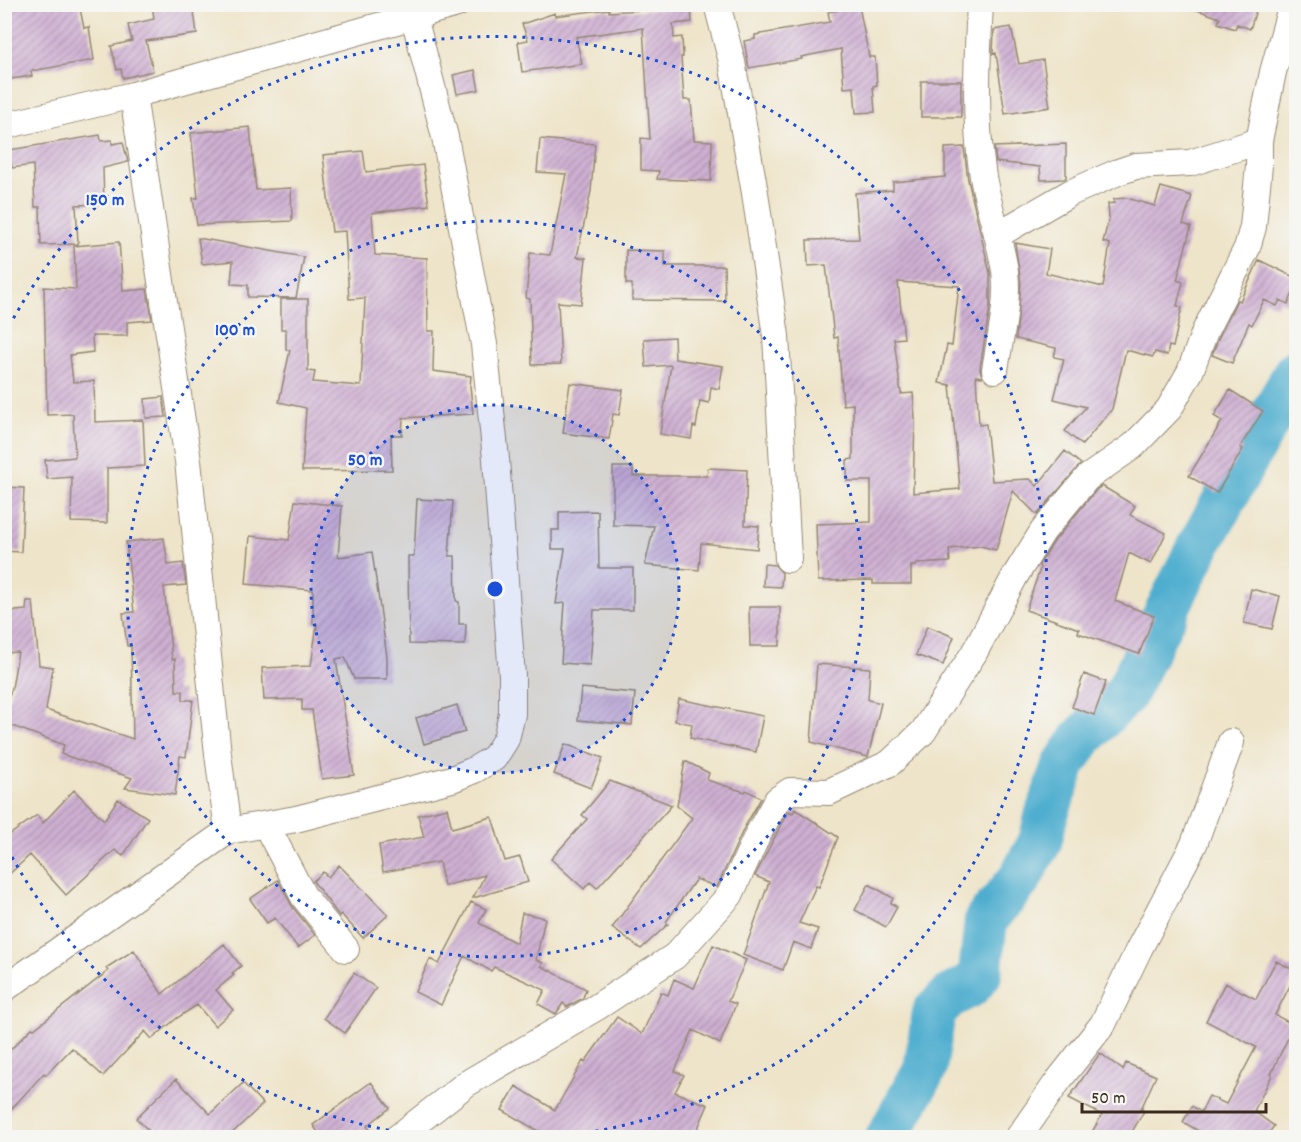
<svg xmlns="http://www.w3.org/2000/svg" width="1301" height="1142" font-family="Dekko,sans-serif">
	<defs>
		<pattern id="building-hatch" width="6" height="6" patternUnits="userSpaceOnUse" patternTransform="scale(1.5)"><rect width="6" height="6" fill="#cfb0d3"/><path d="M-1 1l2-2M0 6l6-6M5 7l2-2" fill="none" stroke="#a98fab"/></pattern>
	</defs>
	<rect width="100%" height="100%" fill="#f6f6f2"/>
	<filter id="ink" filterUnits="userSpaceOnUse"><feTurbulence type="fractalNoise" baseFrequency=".0167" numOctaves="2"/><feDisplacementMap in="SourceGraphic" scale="12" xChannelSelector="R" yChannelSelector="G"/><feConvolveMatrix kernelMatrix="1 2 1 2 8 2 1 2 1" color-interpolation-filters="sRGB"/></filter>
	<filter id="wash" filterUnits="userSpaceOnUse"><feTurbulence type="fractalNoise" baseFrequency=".008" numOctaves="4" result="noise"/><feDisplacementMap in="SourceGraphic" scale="24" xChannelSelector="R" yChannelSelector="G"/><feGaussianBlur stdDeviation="1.35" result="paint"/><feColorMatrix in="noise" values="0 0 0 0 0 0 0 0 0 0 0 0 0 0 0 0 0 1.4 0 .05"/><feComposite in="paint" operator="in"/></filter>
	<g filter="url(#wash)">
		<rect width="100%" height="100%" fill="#eee4c9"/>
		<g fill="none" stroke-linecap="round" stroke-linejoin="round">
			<path stroke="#50aecf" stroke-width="44" d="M887 1138 925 1069 934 1012 950 996 970 986 980 974 986 920 1019 880 1040 842 1047 813 1065 763 1082 738 1126 693 1198 547 1296 371"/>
		</g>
		<g id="blocks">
			<path fill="url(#building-hatch)" fill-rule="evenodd" d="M4 4H79L84 28 89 27 94 60 31 71 32 76 4 80Z
				M152 4H193L197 34 146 41 153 71 123 78 121 69 117 70 111 46 132 41 128 25 154 19Z
				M1189 4H1258L1250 29 1237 24 1235 29 1218 23 1220 18 1189 7Z
				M859 6 869 57H875L877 85 873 86 875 112 856 113 854 87 844 88 841 49 801 57 802 59 749 68 744 41 755 39V35L830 22 828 12Z
				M691 7 692 22 673 24 674 38 682 37 683 57H681L684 100H691L694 140 712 141 711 181 657 179 659 171 641 170V138L650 139 643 28 576 37 582 64 522 72 518 42 528 40 522 24 555 13V16L609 9V12Z
				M1011 27 1019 64 1043 60 1050 107 1005 114 996 53 993 54 994 30Z
				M475 70 479 90 457 94 453 75Z
				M921 81H961V117H921Z
				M250 127 256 190 291 188 292 221 197 225 193 198H198L191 133Z
				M100 135 101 141 112 140V144L123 142 128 162 103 168 104 204 76 205 78 244 41 245 40 207H35L33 165 12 168 9 150Z
				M540 139 595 144 591 191 577 257 586 258 581 304 558 302 561 364 532 365 530 299 526 298 530 253 550 255 566 174 537 172Z
				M1066 144V178L1064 179 1041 180 1040 167 996 162 994 147Z
				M964 147 968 180 990 273V307L980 368 982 377 976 376 979 425 986 424 992 481 1030 479 1037 486 1065 451 1081 464 1037 515 1013 491 996 550 981 546 949 549 950 562 916 564V566H911V584H873V580L818 581 816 524 871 522V481H847V460L853 459V404L843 405 838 337 834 338 826 265 808 266 807 240 859 239 855 193 893 190V182L945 177V148ZM898 282 959 286 952 346 947 345 939 383 950 385 960 489 913 493 915 418 913 393 901 394 894 339 904 338Z
				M363 151 366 172 423 165 429 205 372 213 375 255 427 258 428 331H434L433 371 471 376 470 386 473 414 403 418 402 435H391L392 470 302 471 306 408 279 402 290 350H286V329H281V299H308V371L315 372 313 382 361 386 365 298 349 299 345 231 332 232 323 155Z
				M1161 187 1192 196 1183 224 1191 227 1177 280 1183 282 1177 306 1182 307 1173 347 1169 346 1167 355 1155 352 1153 357 1126 350 1112 409 1082 445 1065 431 1086 407 1054 399 1064 359 1054 357 1056 348 1016 339 1021 283 1015 243 1050 249 1046 273 1103 287 1110 244 1103 242 1109 218 1108 204 1114 203V199L1127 198 1155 206Z
				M198 238 304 257 296 298 248 297V285L231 284 233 261 202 264Z
				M119 242 123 291 147 289 152 320 127 322V336H92L93 352 70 355 73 382 94 381 95 422 143 420 145 466 107 468V523L71 522 72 477 47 479 45 460 75 457 73 414 47 415 44 287 76 289 74 246Z
				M626 250 665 251V266H724L725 301 632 300V284H626Z
				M1259 260 1296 278V287L1288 304 1280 300 1277 306 1264 300 1252 325 1249 323 1232 363 1212 355 1219 337 1237 300 1240 301Z
				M674 337 675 359 723 366 719 389 711 387 709 403 700 401 696 427 693 426 691 439 660 434 671 365 646 367 644 339Z
				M570 383 623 390 619 415 613 414 609 439 563 433Z
				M1230 390 1263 411 1240 447 1243 449 1217 493 1189 476 1222 421 1214 416Z
				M163 397 166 417 146 418 145 399Z
				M613 467H633V476H707L708 468 747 470 745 525 759 526 757 549 701 543 699 570 645 565 654 526 613 525Z
				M1102 486 1135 506 1130 515 1166 533 1151 564 1129 553 1115 601 1154 616 1139 654 1078 633 1079 629 1026 610 1040 569 1039 565 1055 540 1097 489Z
				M4 487 24 488 21 552 4 551Z
				M417 499 453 501 449 556H455L456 601 459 602V624H466L465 645 409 644 408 556H414Z
				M295 501 342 506 338 557 372 552 387 657V679H354L345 657 336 659 354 775 322 779 312 710H302V699L264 700 262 668 311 666 317 624H313V590L246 584 250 536 289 540Z
				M598 511 599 568H633V610H594L590 665 561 663 565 603 556 604 565 549H552V530H559V512Z
				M164 538 168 565 183 563 186 585 164 587 172 659H175L176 691H183V700H193L186 757 180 756 175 795 125 788 132 778 61 754 64 745 4 723V710L12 688 18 652 4 653V612L26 610 27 601H33L39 665 53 667 46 710 133 739 131 646H127L123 613 134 612 126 542Z
				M764 564 775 565 782 573 781 587 763 586Z
				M1251 589 1280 596 1272 629 1244 623Z
				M749 607H780V646H750Z
				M927 626 954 637 943 665 916 655Z
				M817 664 870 668 868 700 881 703 868 757 811 742Z
				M1084 674 1106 682 1094 715 1072 707Z
				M581 688 635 693 632 725 578 720Z
				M679 699 763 716 756 752 690 738 692 724 675 721Z
				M457 705 465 732 424 744 416 718Z
				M565 744 603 758 591 788 554 774Z
				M685 761 709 773 707 780 745 792 746 790 761 798 744 828 717 887 696 879 666 922 668 924 641 949 612 928 692 818 677 806Z
				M610 781 672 805 597 888 590 882 584 889 551 859 587 819 582 815Z
				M74 790 104 820 118 799 148 818 123 856 115 850 66 895 30 855 4 879V839L37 815 43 823Z
				M447 808 452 828 492 817 505 861 520 857 528 882 473 898 485 875 444 886 439 862 383 872 379 845 424 837 418 815Z
				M795 809 838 837 819 887 816 886 799 923 818 929 811 949 793 942 783 970 743 955 769 882 755 876 788 811 793 813Z
				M339 865 388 915 363 938 341 914 339 916 313 881 323 872 328 877Z
				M278 880 292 906 315 935 298 948 275 918 267 923 250 899Z
				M869 884 893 898 891 903 897 907 886 927 855 910Z
				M471 902 486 909 479 923 516 943 522 913 545 918 536 960 543 963 541 966 586 989 583 998 567 1007 563 1003 556 1014 538 1004 545 990 494 967 491 971 464 956 441 1005 415 992 430 959 439 964Z
				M224 944 241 966 232 973 234 975 216 990 233 1010 215 1026 197 1005 177 1018 152 1039 145 1031 103 1076 72 1048 46 1075 44 1073 4 1117V1056L32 1028 34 1029 108 971 106 968 134 950 162 994Z
				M713 945 746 960 728 1001 736 1004 720 1044 693 1030 675 1071 684 1075 675 1092 708 1105 694 1137H548L502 1110 516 1086 555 1110 583 1061 585 1062 617 1017 642 1034 661 992 668 995 674 979 694 988Z
				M1276 961 1296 971V974L1275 1015 1294 1025 1271 1074 1272 1075 1254 1111 1274 1126 1266 1137H1209L1183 1122 1192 1106 1201 1112 1209 1096 1226 1104 1256 1047 1206 1021 1225 983 1256 999Z
				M354 973 376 988 345 1033 324 1018Z
				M1100 1053 1123 1070 1126 1063 1156 1076 1141 1109 1144 1111 1129 1137H1089L1102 1115 1069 1098Z
				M176 1079 210 1114 243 1083 263 1104 228 1137H155L136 1118Z
				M371 1082 390 1108 367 1126 376 1137H321L313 1125Z"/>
		</g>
	</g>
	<g filter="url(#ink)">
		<use href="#blocks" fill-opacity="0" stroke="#948774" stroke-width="1.5"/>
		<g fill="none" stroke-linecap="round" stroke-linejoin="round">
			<defs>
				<path id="minor" d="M717 4 732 62 755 193 776 336 788 559
					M980 4C977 62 974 120 983 177 989 209 1000 239 1005 271 1009 304 1000 337 995 370
					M133 95 188 461 218 754 228 831 296 819 452 779 474 770 494 758 506 739 512 714V676L496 459 484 344 445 137 414 17
					M4 126 133 95 457 4
					M997 235 1070 193 1118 172 1136 166 1190 163 1259 141
					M266 825 304 897 346 949
					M4 989 228 831
					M397 1138 466 1084 597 1007 675 956 730 895 758 834 777 800 790 791 829 792 890 763 923 732 974 653 1015 576 1043 531 1087 478 1133 446 1169 409 1190 372 1205 331 1247 248 1253 227 1259 165V141L1273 72 1292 4
					M1018 1138 1058 1081 1103 1024 1139 949 1194 844 1231 742"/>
			</defs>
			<use href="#minor" stroke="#948774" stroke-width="28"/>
			<use href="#minor" stroke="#fff" stroke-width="26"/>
		</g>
	</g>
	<circle cx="495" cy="589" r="184" fill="#1d4ed8" fill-opacity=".12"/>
	<g fill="none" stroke="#1d4ed8" stroke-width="3" stroke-dasharray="3 6">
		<circle cx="495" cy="589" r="184"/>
		<circle cx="495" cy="589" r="368"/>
		<path d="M433 1137A552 552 0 0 1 5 844M5 334A552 552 0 1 1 557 1137"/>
	</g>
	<circle cx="495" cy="589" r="9" fill="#1d4ed8" stroke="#f6f6f2" stroke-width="3"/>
	<g font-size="18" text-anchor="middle" font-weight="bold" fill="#1d4ed8" stroke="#f6f6f2" stroke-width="5" stroke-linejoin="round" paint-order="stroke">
		<text x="105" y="205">150 m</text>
		<text x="235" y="335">100 m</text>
		<text x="365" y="465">50 m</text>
	</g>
	<rect width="1301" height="1142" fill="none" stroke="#f6f6f2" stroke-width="24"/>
	<path d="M1082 1103v9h184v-9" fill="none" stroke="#3b2a1e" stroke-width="3"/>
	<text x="1091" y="1103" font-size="18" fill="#3b2a1e" stroke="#f6f6f2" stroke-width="4.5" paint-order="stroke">50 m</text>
</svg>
